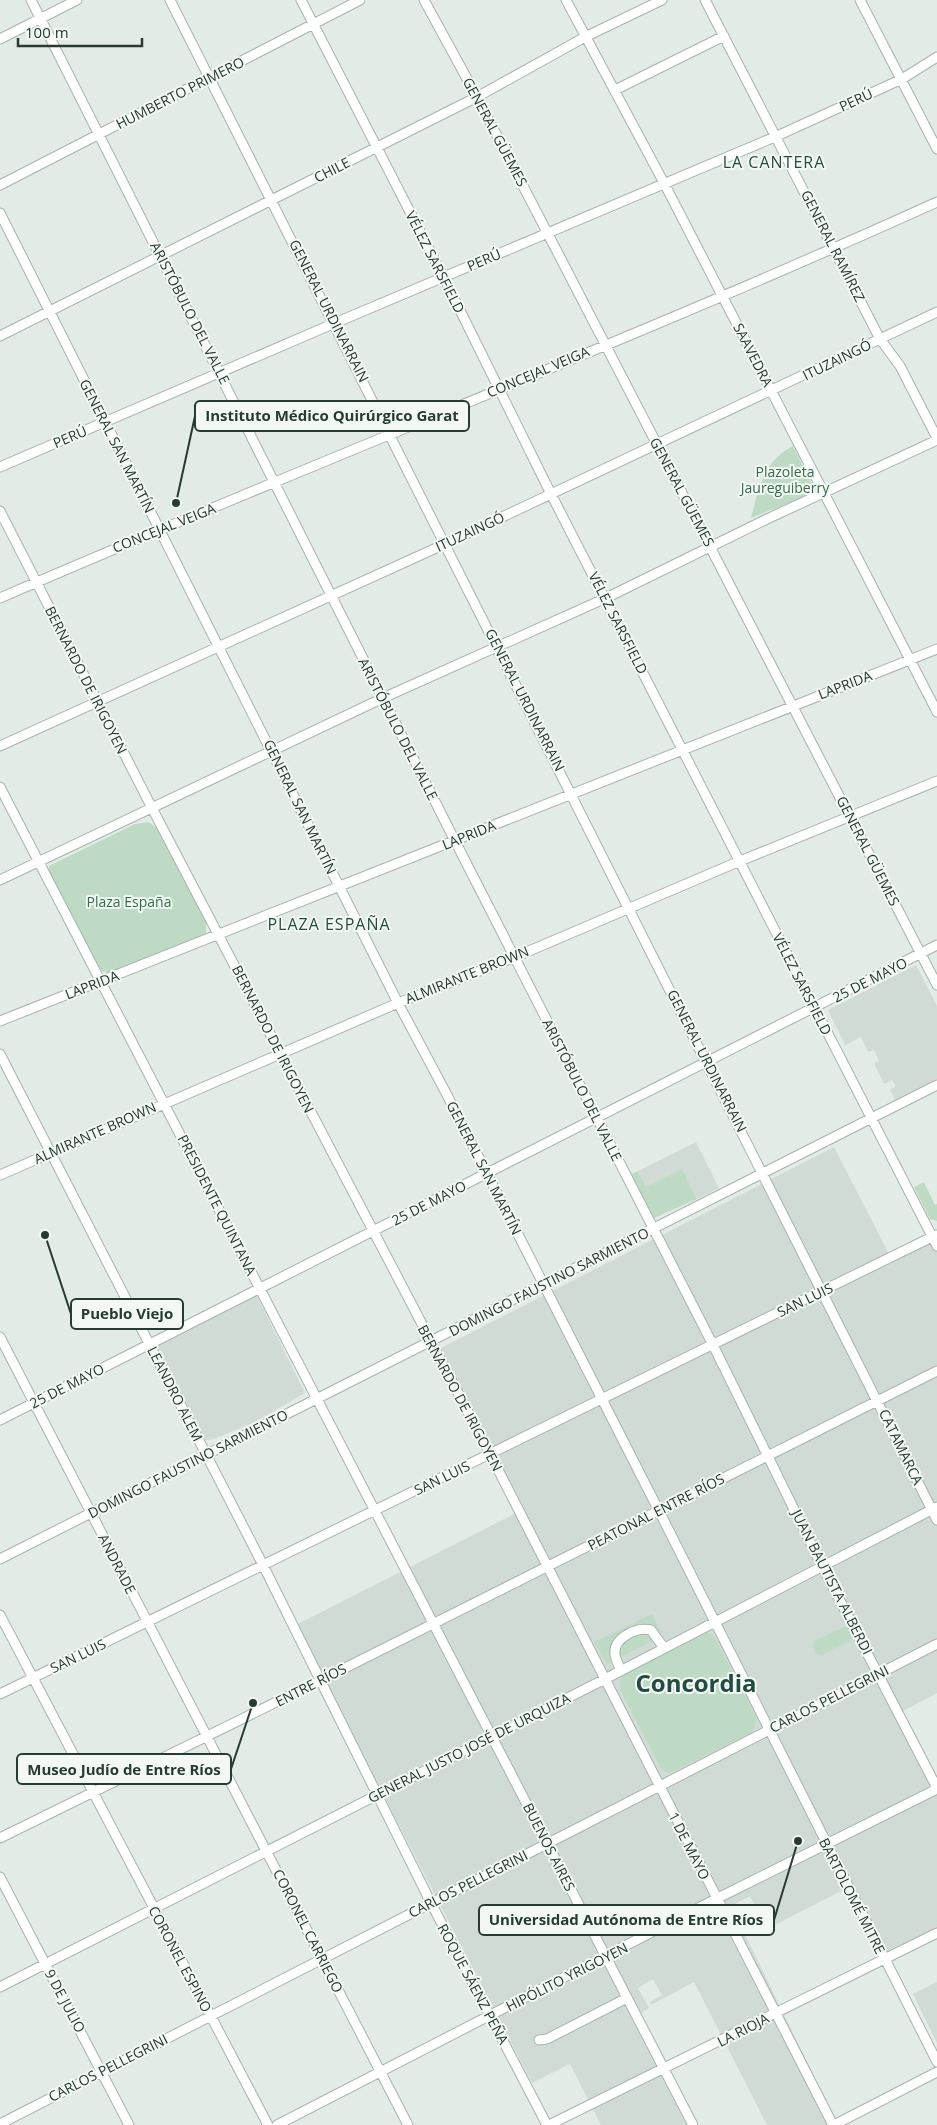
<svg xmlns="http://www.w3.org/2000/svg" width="937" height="2125" font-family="'Open Sans',sans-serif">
	<rect width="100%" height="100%" fill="#e3ebe7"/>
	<path fill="#d1dbd6" d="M916 965 937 1006V1079L895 1100 890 1090 896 1086 892 1080 884 1084 874 1063 879 1061 874 1050 868 1052 861 1037 845 1045 828 1010Z
		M696 1142 719 1188 697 1199 682 1170 646 1188 638 1171Z
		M834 1147 889 1254 937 1230V1693L903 1711 937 1778V1928L880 1957 845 1889 767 1929 750 1896 731 1906 838 2125H767L694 1982 651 2005 650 2002 662 1995 653 1979 638 1988 649 2008 632 2019 687 2125H601L570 2064 532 2083 296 1625 522 1510 439 1349Z
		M254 1296H257L305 1393 257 1421 214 1439 205 1440 158 1348 160 1343Z
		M937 1982V2043L913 1994Z"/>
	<path fill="#bedac5" d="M793 446 816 492 751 518C759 488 763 461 793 446Z
		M149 822 158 829 206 922V933L198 940 112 973 102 971 91 957 48 876 49 866 135 824Z
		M682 1169 697 1199 654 1218 631 1174 638 1171 646 1187Z
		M924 1182 935 1205 937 1204V1221L930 1219 914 1187Z
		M652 1614 663 1636 607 1664 594 1642Z
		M848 1625 855 1638 822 1655 816 1653 813 1647 814 1641Z
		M706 1632 714 1636 756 1717V1725L751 1733 674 1771 667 1772 661 1768 620 1690V1681L624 1674Z"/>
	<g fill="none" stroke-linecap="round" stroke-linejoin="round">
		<defs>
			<path id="minor" d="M31 0 455 841 713 1345 822 1566 937 1788
				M170 0 937 1520
				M301 0 444 278 551 494 937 1246
				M424 0 477 97 937 985
				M566 0 664 183 937 712
				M705 0 880 339 900 366 937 438
				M860 0 937 149
				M0 39 77 0
				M615 90 724 36
				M0 185 360 0
				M0 213 398 1003 446 1093 659 1511 937 2062
				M0 336 477 97 585 37 662 0
				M0 467 335 323 777 136 902 79 937 57
				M0 511 153 810 490 1454 833 2125
				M0 598C311 463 628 342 937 202
				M0 746 445 544 937 312
				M0 787 693 2125
				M0 880 383 698 606 598 767 519 937 440
				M0 1021 937 649
				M0 1054 263 1565 431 1903 547 2125
				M0 1175 398 1003 515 957 740 861 937 781
				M0 1337 408 2125
				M0 1420 937 945
				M0 1559 937 1085
				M0 1615 268 2125
				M621 1671C619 1666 616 1660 615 1655 613 1637 637 1627 651 1630L664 1648
				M0 1694 936 1235
				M0 1838 319 1681 937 1371
				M0 1877 129 2125
				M0 1987 605 1679 937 1507
				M539 2040 547 2039 627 1998
				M0 2124 937 1644
				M277 2125 716 1899 937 1789
				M549 2125 937 1933
				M834 2125 937 2072"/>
		</defs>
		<use href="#minor" stroke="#a6b3ae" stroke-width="11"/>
		<use href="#minor" stroke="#fff" stroke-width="9"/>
	</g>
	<g text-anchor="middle" stroke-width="4" stroke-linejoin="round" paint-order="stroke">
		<g font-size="14" fill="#253b34" stroke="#f3f8f5">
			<text transform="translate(180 93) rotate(-27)" y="5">HUMBERTO PRIMERO</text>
			<text transform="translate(856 100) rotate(-25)" y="5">PERÚ</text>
			<text transform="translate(495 132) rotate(62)" y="5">GENERAL GÜEMES</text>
			<text transform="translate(332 170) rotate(-27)" y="5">CHILE</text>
			<text transform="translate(833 246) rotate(63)" y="5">GENERAL RAMÍREZ</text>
			<text transform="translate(484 260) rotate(-23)" y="5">PERÚ</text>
			<text transform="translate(435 262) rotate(63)" y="5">VÉLEZ SARSFIELD</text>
			<text transform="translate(329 311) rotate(63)" y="5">GENERAL URDINARRAIN</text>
			<text transform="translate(190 313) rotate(63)" y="5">ARISTÓBULO DEL VALLE</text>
			<text transform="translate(753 355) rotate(63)" y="5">SAAVEDRA</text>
			<text transform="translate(837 360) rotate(-26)" y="5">ITUZAINGÓ</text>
			<text transform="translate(538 372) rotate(-23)" y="5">CONCEJAL VEIGA</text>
			<text transform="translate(70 437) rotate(-23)" y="5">PERÚ</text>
			<text transform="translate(117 446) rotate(63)" y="5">GENERAL SAN MARTÍN</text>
			<text transform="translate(682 492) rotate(62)" y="5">GENERAL GÜEMES</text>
			<text transform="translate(164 528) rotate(-22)" y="5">CONCEJAL VEIGA</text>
			<text transform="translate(470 532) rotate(-25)" y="5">ITUZAINGÓ</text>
			<text transform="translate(618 623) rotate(63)" y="5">VÉLEZ SARSFIELD</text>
			<text transform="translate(86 680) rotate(63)" y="5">BERNARDO DE IRIGOYEN</text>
			<text transform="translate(845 685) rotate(-21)" y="5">LAPRIDA</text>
			<text transform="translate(525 700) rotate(63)" y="5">GENERAL URDINARRAIN</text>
			<text transform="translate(398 729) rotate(63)" y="5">ARISTÓBULO DEL VALLE</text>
			<text transform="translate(300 807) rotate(64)" y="5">GENERAL SAN MARTÍN</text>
			<text transform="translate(469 835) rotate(-22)" y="5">LAPRIDA</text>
			<text transform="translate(868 851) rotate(63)" y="5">GENERAL GÜEMES</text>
			<text transform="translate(467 975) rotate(-22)" y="5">ALMIRANTE BROWN</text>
			<text transform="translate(870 980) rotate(-27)" y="5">25 DE MAYO</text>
			<text transform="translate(802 984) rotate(63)" y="5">VÉLEZ SARSFIELD</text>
			<text transform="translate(92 985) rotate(-21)" y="5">LAPRIDA</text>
			<text transform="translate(273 1039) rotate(63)" y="5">BERNARDO DE IRIGOYEN</text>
			<text transform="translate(707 1061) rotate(63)" y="5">GENERAL URDINARRAIN</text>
			<text transform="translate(582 1090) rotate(63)" y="5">ARISTÓBULO DEL VALLE</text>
			<text transform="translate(95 1133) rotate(-24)" y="5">ALMIRANTE BROWN</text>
			<text transform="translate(484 1168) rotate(63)" y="5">GENERAL SAN MARTÍN</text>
			<text transform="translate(429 1203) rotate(-27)" y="5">25 DE MAYO</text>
			<text transform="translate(217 1205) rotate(63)" y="5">PRESIDENTE QUINTANA</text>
			<text transform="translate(549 1282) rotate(-27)" y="5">DOMINGO FAUSTINO SARMIENTO</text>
			<text transform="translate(805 1300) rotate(-26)" y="5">SAN LUIS</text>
			<text transform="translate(67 1386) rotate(-27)" y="5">25 DE MAYO</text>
			<text transform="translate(175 1394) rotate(63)" y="5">LEANDRO ALEM</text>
			<text transform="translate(460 1398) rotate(62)" y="5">BERNARDO DE IRIGOYEN</text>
			<text transform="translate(901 1447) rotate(64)" y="5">CATAMARCA</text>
			<text transform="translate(188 1464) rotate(-27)" y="5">DOMINGO FAUSTINO SARMIENTO</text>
			<text transform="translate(442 1478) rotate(-26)" y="5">SAN LUIS</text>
			<text transform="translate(656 1512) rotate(-27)" y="5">PEATONAL ENTRE RÍOS</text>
			<text transform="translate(117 1564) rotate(63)" y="5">ANDRADE</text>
			<text transform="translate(832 1582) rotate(63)" y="5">JUAN BAUTISTA ALBERDI</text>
			<text transform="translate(78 1656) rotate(-26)" y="5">SAN LUIS</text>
			<text transform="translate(311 1685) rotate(-27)" y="5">ENTRE RÍOS</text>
			<text transform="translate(829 1699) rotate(-27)" y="5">CARLOS PELLEGRINI</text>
			<text transform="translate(469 1748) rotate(-27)" y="5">GENERAL JUSTO JOSÉ DE URQUIZA</text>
			<text transform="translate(689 1846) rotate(63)" y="5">1 DE MAYO</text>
			<text transform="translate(549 1847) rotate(63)" y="5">BUENOS AIRES</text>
			<text transform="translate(468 1884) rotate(-27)" y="5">CARLOS PELLEGRINI</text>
			<text transform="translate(852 1896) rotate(63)" y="5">BARTOLOMÉ MITRE</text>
			<text transform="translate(308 1931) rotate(63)" y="5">CORONEL CARRIEGO</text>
			<text transform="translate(180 1959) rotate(62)" y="5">CORONEL ESPINO</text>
			<text transform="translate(567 1977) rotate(-27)" y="5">HIPÓLITO YRIGOYEN</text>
			<text transform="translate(473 1984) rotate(62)" y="5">ROQUE SÁENZ PEÑA</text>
			<text transform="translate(65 2001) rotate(62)" y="5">9 DE JULIO</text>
			<text transform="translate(743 2030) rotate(-27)" y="5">LA RIOJA</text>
			<text transform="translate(108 2068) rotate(-27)" y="5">CARLOS PELLEGRINI</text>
		</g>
		<g font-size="14" fill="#336d47" stroke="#f3f8f5">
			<text x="785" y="477">Plazoleta<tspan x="785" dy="16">Jaureguiberry</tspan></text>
			<text x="129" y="907">Plaza España</text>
		</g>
		<g font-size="16" letter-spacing="1" fill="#234b3f" stroke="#f3f8f5">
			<text x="774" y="168">LA CANTERA</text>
			<text x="329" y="930">PLAZA ESPAÑA</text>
		</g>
		<g font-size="24" font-weight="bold" fill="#234b3f" stroke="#f3f8f5">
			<text x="696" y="1692">Concordia</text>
		</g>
	</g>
	<path fill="none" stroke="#253b34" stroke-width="2" d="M176 503L195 416M45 1235L71 1314M253 1703L231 1769M798 1841L774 1920"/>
	<g fill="#253b34" stroke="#f3f8f5" stroke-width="2">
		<circle cx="176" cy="503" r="5"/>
		<circle cx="45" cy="1235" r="5"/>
		<circle cx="253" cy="1703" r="5"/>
		<circle cx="798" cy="1841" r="5"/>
	</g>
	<g fill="#f3f8f5" stroke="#253b34" stroke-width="2">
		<rect x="195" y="401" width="274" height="30" rx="5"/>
		<rect x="71" y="1299" width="112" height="30" rx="5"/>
		<rect x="17" y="1754" width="214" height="30" rx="5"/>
		<rect x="479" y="1905" width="295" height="30" rx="5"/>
	</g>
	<g font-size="15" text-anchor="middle" font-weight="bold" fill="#253b34">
		<text x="332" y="421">Instituto Médico Quirúrgico Garat</text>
		<text x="127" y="1319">Pueblo Viejo</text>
		<text x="124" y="1775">Museo Judío de Entre Ríos</text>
		<text x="626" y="1925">Universidad Autónoma de Entre Ríos</text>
	</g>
	<path d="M18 38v8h124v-8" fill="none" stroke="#253b34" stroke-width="2.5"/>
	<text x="25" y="38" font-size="15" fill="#253b34" stroke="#f3f8f5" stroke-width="4" paint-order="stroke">100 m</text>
</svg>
